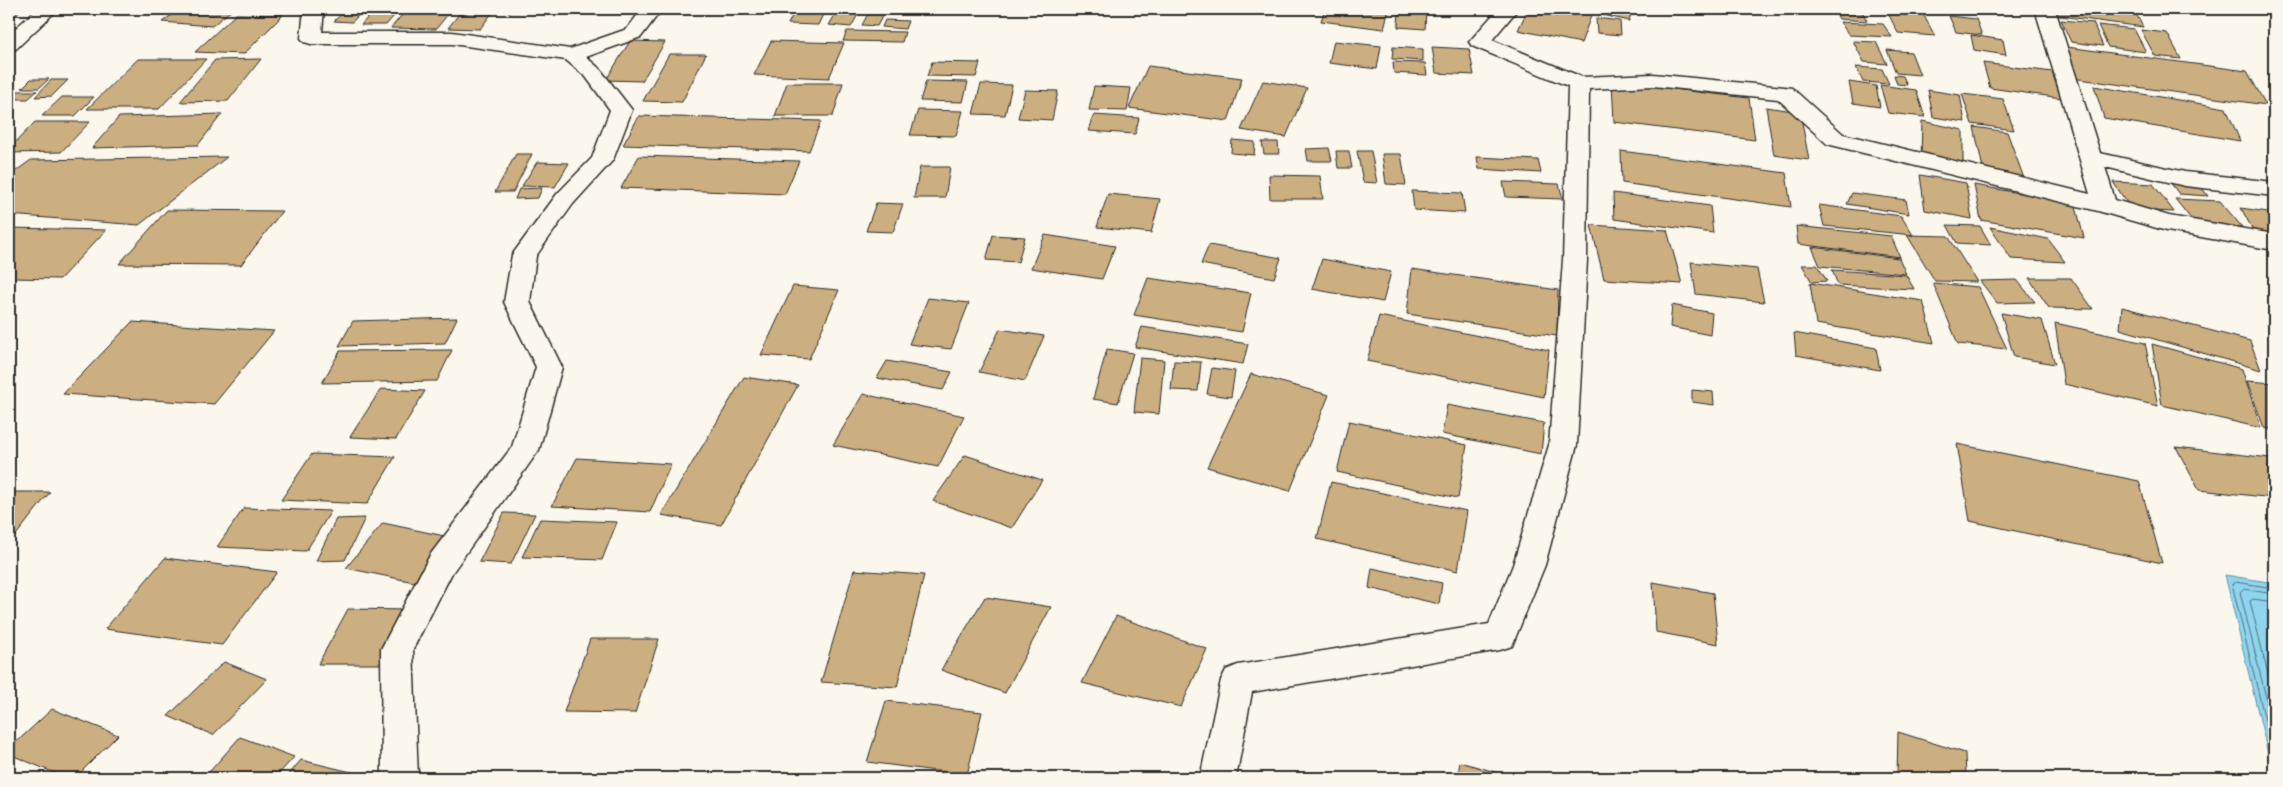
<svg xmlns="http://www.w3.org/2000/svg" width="2283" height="787" font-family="Delius,sans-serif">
	<rect width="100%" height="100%" fill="#fbf7ec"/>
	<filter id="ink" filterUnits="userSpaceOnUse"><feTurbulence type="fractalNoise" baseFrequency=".02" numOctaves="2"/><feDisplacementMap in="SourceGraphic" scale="10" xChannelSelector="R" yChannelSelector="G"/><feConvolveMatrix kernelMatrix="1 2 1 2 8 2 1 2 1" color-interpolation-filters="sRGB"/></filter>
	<g filter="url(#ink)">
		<path fill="#8ed5ef" stroke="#6691a1" d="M2225 575 2274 583V764L2270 762Z"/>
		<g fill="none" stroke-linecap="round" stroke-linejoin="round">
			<path stroke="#536f79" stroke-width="1" d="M2274 588 2235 582 2232 584 2274 757
				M2274 594 2243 589 2240 592 2274 730
				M2274 602 2253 599 2250 601 2274 699"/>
		</g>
		<path fill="#ccaf81" stroke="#2b2b2b" d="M9 9H22L9 20Z
			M180 9H233L212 26 162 22Z
			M347 9H365L352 22 334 21Z
			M375 9H400L386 25H361Z
			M407 9H452L436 29 391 28Z
			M463 9H495L480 29 448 28Z
			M510 9H631L508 12Z
			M676 9H745L744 10Z
			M875 9H924L921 13Z
			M1325 9H1389L1384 29 1321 21Z
			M1399 9H1426L1425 29 1398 27Z
			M1528 9H1570L1592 13 1581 43 1518 30Z
			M1577 9H1632L1629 21Z
			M1834 9H1861L1867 21 1839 19Z
			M1929 9H1961L1963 13Z
			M1984 9H2011L2013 13 1985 10Z
			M2050 9H2107L2135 12 2143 27 2053 15Z
			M838 10 860 11 851 27 829 25Z
			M795 11 824 12 818 25 788 24Z
			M1887 11 1923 14 1935 36 1898 33Z
			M869 12 884 13 877 26 862 25Z
			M236 14 283 15 244 54 195 52Z
			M1949 16 1976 19 1982 35 1956 32Z
			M1596 18 1620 21 1621 35 1597 33Z
			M885 20 908 21 905 29 882 27Z
			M2061 20 2093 23 2103 46 2071 42Z
			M1840 22 1883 24 1892 37 1849 35Z
			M2098 25 2134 29 2146 52 2108 47Z
			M2141 30 2167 33 2181 59 2155 56Z
			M847 31 905 32 902 42 843 41Z
			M1971 35 2003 40 2006 55 1974 50Z
			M630 41 665 42 642 81 606 80Z
			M771 41 844 43 829 78 754 75Z
			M1334 41 1381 46 1377 69 1329 63Z
			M1853 41 1876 42 1887 64 1864 62Z
			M2059 46 2247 71 2266 105 2072 78Z
			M1393 47 1423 49V61L1392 59Z
			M1432 47 1469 49 1474 75 1436 73Z
			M1887 50 1911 52 1920 75 1896 73Z
			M669 54H706L682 102 643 101Z
			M138 59H206L159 109H87Z
			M261 59 228 101 180 102 215 60Z
			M932 62 980 63 976 77 927 76Z
			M1393 62 1425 63 1427 75 1394 73Z
			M1983 63 2052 72 2061 98 1990 88Z
			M1148 66 1242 78 1228 121 1129 108Z
			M1856 67 1882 69 1889 84 1863 82Z
			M1894 75 1903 76 1907 85 1897 84Z
			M31 79H49L39 88H22Z
			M51 80H68L52 96 35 97Z
			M926 81 968 82 963 102 920 101Z
			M1263 81 1307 88 1286 137 1241 130Z
			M1612 82 1749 98 1755 140 1614 122Z
			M1849 82 1876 86 1880 107 1853 103Z
			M787 83H843L833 116H775Z
			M981 84 1012 85 1005 115 973 114Z
			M1880 85 1916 90 1925 117 1888 113Z
			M1094 86 1131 88 1127 111 1089 110Z
			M2094 86 2226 108 2240 141 2104 118Z
			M1025 90 1058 91 1052 120 1018 118Z
			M1928 90 1960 95 1965 122 1933 117Z
			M18 91H37L28 99H9Z
			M1962 94 2003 99 2014 130 1972 124Z
			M62 97H94L75 116H42Z
			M1766 107 1800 112 1809 160 1774 155Z
			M918 110 963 111 956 136 910 135Z
			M222 114 198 145 92 148 119 117Z
			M1094 115 1139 118 1135 134 1089 131Z
			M639 116 821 121 809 151 623 145Z
			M1922 121 1963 130V169L1921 160Z
			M35 122H90L61 152 9 153V149Z
			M1974 127 2007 132 2025 181 1984 173Z
			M1232 140 1255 142 1254 155 1231 153Z
			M1262 142H1278L1279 154H1264Z
			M1329 148 1332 161H1308L1306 149Z
			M1336 151H1349L1352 168H1338Z
			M1357 151H1371L1377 183 1363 182Z
			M1621 151 1786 173 1791 207 1622 183Z
			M516 154H532L513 192H495Z
			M1382 154H1401L1406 185 1386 184Z
			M639 156 799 161 785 194 621 188Z
			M227 157 139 225 9 215V176L31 160Z
			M1477 157 1538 160 1541 173 1479 169Z
			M537 162 569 163 555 187 522 186Z
			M920 167H950L945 198H914Z
			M1269 175 1320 176 1323 199H1270Z
			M1920 175 1966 183 1972 219 1925 210Z
			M2169 181 2198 183 2208 196 2179 194Z
			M1503 182 1559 184 1563 199 1506 197Z
			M2113 182 2153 184 2174 212 2132 210Z
			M1974 185 2075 203 2084 238 1981 220Z
			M542 188 538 198 515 199 519 189Z
			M1412 191 1462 193 1465 213 1414 210Z
			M1613 193 1710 206 1713 233 1614 219Z
			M1852 193 1906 200 1909 214 1847 204Z
			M1108 194 1160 199 1151 233 1097 227Z
			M2175 199 2220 201 2242 227 2196 225Z
			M876 203 903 204 893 232 866 231Z
			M1819 205 1901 216 1913 235 1824 226Z
			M2241 208 2274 213V237L2255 234Z
			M167 210 282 211 241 265 119 264Z
			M1591 225 1667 230 1682 284 1604 279Z
			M1947 225 1980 226 1991 245 1957 243Z
			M1796 226 1891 236 1900 257 1798 244Z
			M1990 227 2048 239 2065 262 2011 259Z
			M9 228 106 230 60 279 9 278Z
			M993 235 1025 237 1018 262 986 260Z
			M1045 235 1115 246 1102 279 1031 268Z
			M1907 235 1948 236 1977 282 1935 281Z
			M1209 245 1281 258 1274 278 1201 264Z
			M1812 247 1899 258 1906 274 1820 266Z
			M1322 259 1391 272 1383 302 1312 289Z
			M1691 262 1757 269 1764 302 1696 294Z
			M1802 265H1817L1827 281 1812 282Z
			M1412 269 1558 290 1557 336 1407 314Z
			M1832 270 1906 275 1914 289 1838 285Z
			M1148 278 1251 293 1242 332 1134 315Z
			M2029 278H2071L2093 309 2049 308Z
			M2017 280 2035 302 1997 303 1980 281Z
			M1810 283 1923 301 1934 343 1816 324Z
			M1933 283 1978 287 2007 349 1958 344Z
			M793 286 839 290 809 359 761 355Z
			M928 298 969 303 951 349 909 344Z
			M1672 305 1712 313 1710 335 1670 327Z
			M2122 307 2250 341 2261 370 2120 329Z
			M2001 313 2042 320 2055 364 2014 357Z
			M1379 316 1549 350 1544 397 1367 361Z
			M457 318 445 343 339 346 353 321Z
			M132 322 274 331 214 404 63 394Z
			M2055 323 2145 343 2158 406 2064 384Z
			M1142 327 1248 344 1243 364 1135 347Z
			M1000 329 1044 336 1025 381 979 372Z
			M1794 333 1876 348 1880 370 1796 355Z
			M2269 335 2274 337V357L2270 355Z
			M2152 344 2242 369 2261 428 2162 405Z
			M1107 349 1133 353 1118 403 1093 399Z
			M452 350 437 381 322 383 340 351Z
			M1140 358 1164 360 1159 414 1134 412Z
			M887 361 952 372 943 390 877 378Z
			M1174 361 1201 362 1198 391 1171 390Z
			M1212 368 1235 371 1231 397 1207 394Z
			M1251 374 1329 395 1290 491 1207 467Z
			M744 377 798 385 721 525 661 515Z
			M2247 381 2274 383V430L2264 428Z
			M381 389 425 391 396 439 350 437Z
			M1692 390 1713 392 1714 405 1692 402Z
			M863 394 964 416 938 467 833 445Z
			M1447 405 1544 423 1541 454 1442 434Z
			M1349 421 1467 445 1458 498 1337 472Z
			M1957 444 2139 481 2162 563 1970 521Z
			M2176 447 2270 458 2274 465V498L2199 490Z
			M312 454 395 457 367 504 281 500Z
			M965 455 1042 480 1012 528 933 501Z
			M577 458 671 464 650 512 552 506Z
			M1331 482 1467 511 1458 571 1317 539Z
			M9 492H50L9 544Z
			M244 508 331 511 306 551 217 547Z
			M504 513 535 514 511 564 479 562Z
			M365 518 345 560 316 561 336 519Z
			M540 519 617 522 602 560 522 557Z
			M383 523 449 537 414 582 346 568Z
			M165 558 277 572 222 645 105 629Z
			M1372 568 1442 583 1439 604 1369 588Z
			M854 570 924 575 897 687 821 682Z
			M1653 582 1713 593 1718 644 1656 632Z
			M985 597 1051 607 1005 693 941 670Z
			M348 609 409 610 382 664H318Z
			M1116 616 1207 649 1181 707 1082 683Z
			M590 639H659L635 713 564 712Z
			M224 662 267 679 213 735 168 716Z
			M886 701 982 712 967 775 867 762Z
			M52 709 118 735 75 778H67L9 754V749Z
			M1898 732 1965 753 1966 778H1897Z
			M240 737 294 757 275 778H204Z
			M301 760 372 777 371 778H286Z
			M1460 762 1506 775V778H1457Z"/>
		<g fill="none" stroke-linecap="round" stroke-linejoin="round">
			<defs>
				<path id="minor" d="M304 9H324L322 32H452L570 49 627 29 642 9H662L641 37 586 57 600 69 632 110 613 160 573 204 536 256 530 302 562 367 539 450 452 573 413 649 418 778H382L381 649 430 555 512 447 536 367 504 302 512 255 557 194 592 158 610 110 586 77 566 60 452 44H311L304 42 301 38Z
					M1498 9H1518L1492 40 1582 77 1653 74 1784 87 1792 88 1843 134 2090 194 2035 9H2055L2100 153 2185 172 2274 182V196L2185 186 2105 167 2115 200 2169 216 2274 234V250L2167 231 2098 211 1827 144 1778 99 1653 86 1589 89 1587 260 1577 445 1545 565 1512 646 1500 650 1252 692 1236 778H1200L1221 680 1226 670 1238 665 1489 624 1513 565 1549 445 1563 260 1568 86 1472 46 1469 42Z"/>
				<path id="trunk" d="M37 9H58L16 49 9 51V34Z"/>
			</defs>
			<use href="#minor" stroke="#2b2b2b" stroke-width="3"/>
			<use href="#trunk" stroke="#2b2b2b" stroke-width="3"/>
			<use href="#minor" fill="#fbf7ec" fill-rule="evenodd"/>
			<use href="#trunk" fill="#fbf7ec" fill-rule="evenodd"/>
		</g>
	</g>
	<rect width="2283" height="787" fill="none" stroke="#fbf7ec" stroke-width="30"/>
	<rect x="15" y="15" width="2253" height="757" fill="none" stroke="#2b2b2b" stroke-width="2" filter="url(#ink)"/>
</svg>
